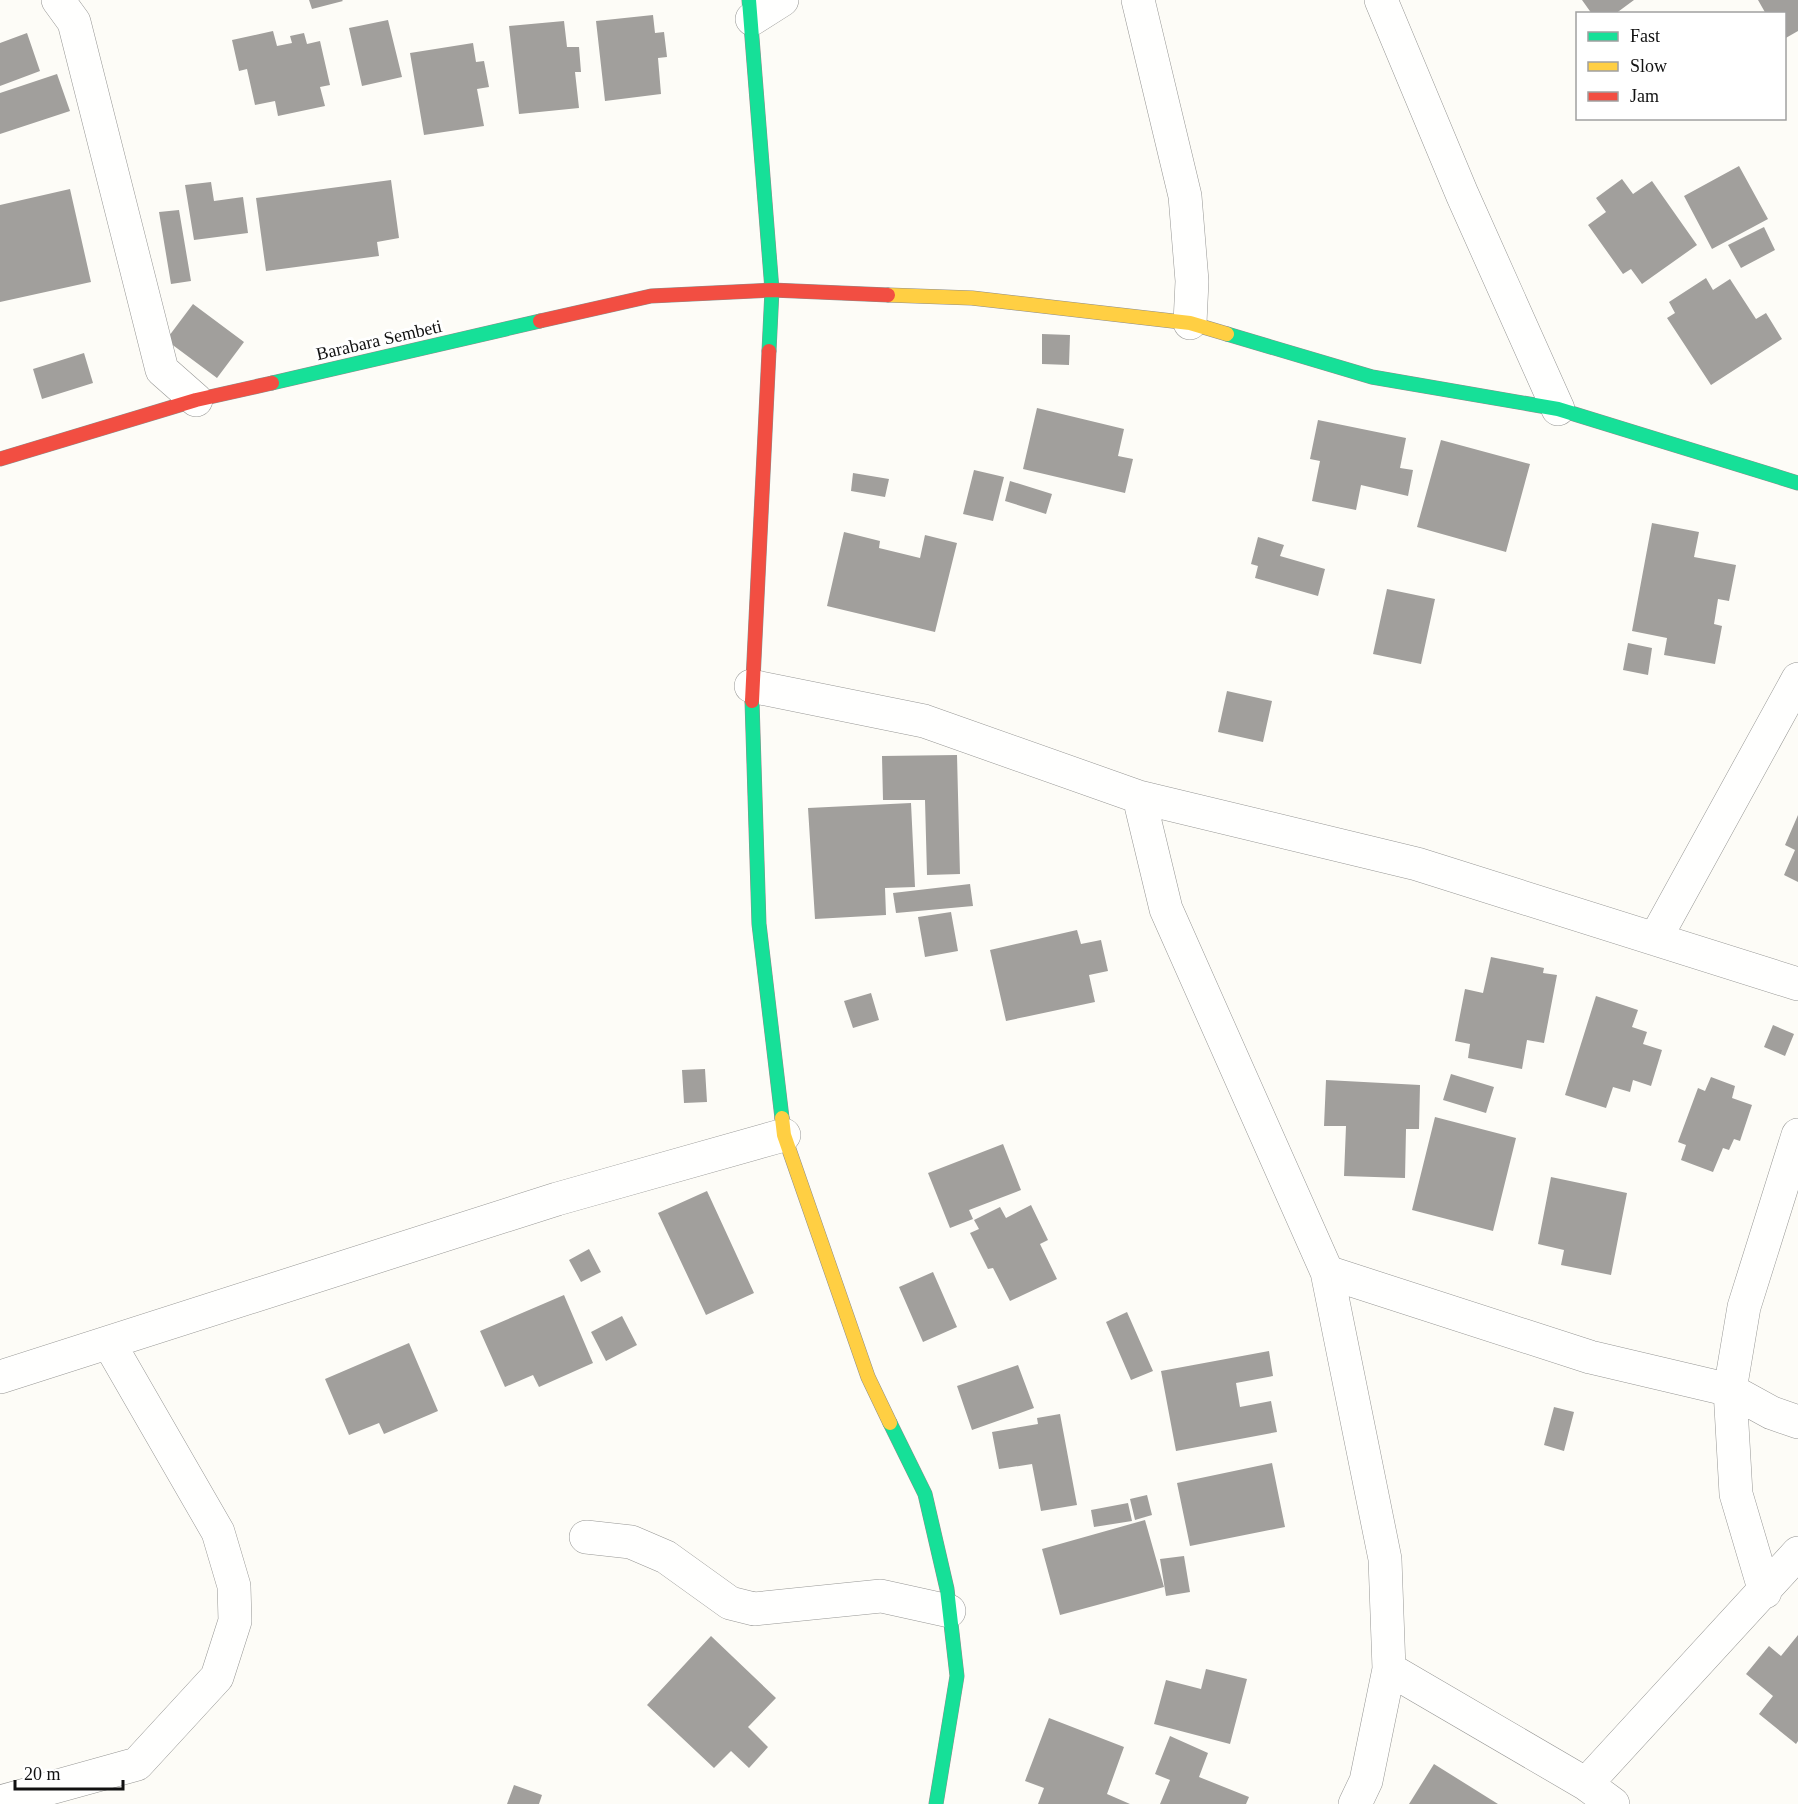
<svg xmlns="http://www.w3.org/2000/svg" width="1798" height="1804" font-family="Georgia,serif">
	<rect width="100%" height="100%" fill="#fdfcf7"/>
	<path fill="#a19f9c" d="M309 0H342L343 1 312 9Z
		M1582 0H1634L1615 14H1592Z
		M1758 0H1798V31L1784 39V14H1766Z
		M653 15 655 33 664 32 667 57 658 58 661 94 605 101 596 21Z
		M388 20 402 77 362 86 349 28Z
		M564 21 567 47H579L581 72H575L579 108 519 114 509 26Z
		M273 31 277 46 292 43 290 36 304 33 307 44 320 41 330 85 320 87 325 106 278 116 275 101 255 105 247 69 239 71 232 40Z
		M27 33 40 71 0 86V43Z
		M473 43 476 62 484 61 489 87 477 89 484 126 424 135 410 53Z
		M57 74 70 111 0 134V93Z
		M1739 166 1768 219 1712 249 1684 196Z
		M1622 179 1633 194 1652 181 1697 245 1642 284 1631 269 1623 274 1588 225 1606 212 1596 198Z
		M391 180 399 238 377 242 379 256 266 271 256 198Z
		M211 182 214 201 243 197 248 233 194 240 185 185Z
		M70 189 91 282 0 302V205Z
		M179 210 191 281 171 284 159 212Z
		M1764 227 1775 250 1741 268 1728 245Z
		M1706 278 1713 290 1730 279 1756 319 1766 313 1782 339 1711 385 1667 318 1675 313 1669 302Z
		M193 304 244 342 217 378 166 340Z
		M1042 334 1070 335 1069 365 1042 364Z
		M84 353 93 383 42 399 33 369Z
		M1037 408 1124 429 1118 456 1133 459 1125 493 1023 469Z
		M1318 420 1406 438 1400 468 1413 470 1408 496 1361 485 1356 510 1312 501 1320 461 1310 459Z
		M1441 440 1530 464 1506 552 1417 527Z
		M974 470 1004 477 993 521 963 514Z
		M853 473 889 479 885 497 851 491Z
		M1010 481 1052 494 1046 514 1005 501Z
		M1652 523 1699 532 1694 557 1736 565 1729 601 1718 599 1714 624 1722 626 1715 664 1664 655 1667 638 1632 631Z
		M844 532 880 541 879 548 920 558 925 535 957 543 935 632 827 606Z
		M1258 537 1284 545 1280 556 1325 569 1318 596 1255 578 1258 566 1251 564Z
		M1387 589 1435 599 1421 664 1373 654Z
		M1628 643 1652 648 1648 675 1623 670Z
		M1227 691 1272 701 1263 742 1218 732Z
		M957 755 960 874 927 875 925 800H883L882 756Z
		M911 803 915 887 885 888 886 915 815 919 808 808Z
		M1798 815V882L1784 875 1795 850 1785 845Z
		M970 884 973 906 896 913 893 893Z
		M951 912 958 951 925 957 918 917Z
		M1077 930 1081 944 1101 940 1108 971 1089 975 1095 1002 1006 1021 990 950Z
		M1491 957 1544 968 1543 973 1557 975 1544 1043 1527 1040 1522 1069 1468 1058 1470 1044 1455 1041 1465 989 1483 993Z
		M871 993 879 1020 853 1028 844 1001Z
		M1596 996 1638 1010 1632 1027 1647 1032 1643 1044 1662 1050 1651 1086 1633 1080 1630 1092 1613 1087 1606 1108 1565 1095Z
		M1773 1025 1794 1034 1785 1056 1764 1047Z
		M705 1069 707 1102 684 1103 682 1070Z
		M1451 1074 1494 1087 1486 1113 1443 1100Z
		M1711 1077 1735 1086 1732 1098 1752 1105 1740 1141 1734 1139 1729 1150 1723 1148 1713 1172 1681 1160 1686 1145 1678 1142 1698 1088 1705 1091Z
		M1326 1080 1420 1085 1419 1129H1406L1405 1178 1344 1176 1346 1126H1324Z
		M1435 1117 1516 1138 1493 1231 1412 1210Z
		M1003 1144 1021 1190 969 1210 973 1219 950 1228 928 1173Z
		M1551 1177 1627 1193 1611 1275 1561 1265 1564 1250 1538 1244Z
		M707 1191 754 1293 706 1315 658 1213Z
		M1031 1205 1048 1240 1040 1244 1057 1279 1010 1301 993 1268 988 1269 970 1233 979 1229 974 1220 1000 1207 1006 1218Z
		M589 1249 601 1272 581 1282 569 1260Z
		M933 1272 957 1327 923 1342 899 1287Z
		M564 1295 593 1363 539 1387 533 1375 505 1387 480 1331Z
		M1127 1312 1153 1371 1131 1380 1106 1322Z
		M622 1316 637 1345 606 1361 591 1332Z
		M409 1343 438 1411 384 1434 379 1423 349 1435 325 1379Z
		M1269 1351 1273 1376 1236 1383 1240 1407 1271 1401 1277 1432 1176 1451 1161 1371Z
		M1018 1365 1034 1408 972 1430 957 1386Z
		M1554 1407 1574 1412 1564 1451 1544 1445Z
		M1060 1414 1077 1505 1041 1511 1032 1464 999 1469 992 1432 1038 1424 1037 1418Z
		M1272 1463 1285 1527 1190 1546 1177 1483Z
		M1147 1495 1152 1515 1135 1520 1130 1499Z
		M1128 1503 1132 1521 1094 1527 1091 1510Z
		M1145 1520 1164 1587 1060 1615 1042 1549Z
		M1184 1556 1190 1592 1166 1596 1160 1559Z
		M1798 1635V1741L1796 1744 1759 1714 1773 1696 1746 1674 1769 1646 1781 1656Z
		M711 1636 776 1698 748 1727 768 1747 749 1768 731 1751 714 1768 647 1705Z
		M1206 1669 1247 1679 1230 1744 1154 1724 1166 1680 1201 1689Z
		M1049 1718 1124 1747 1107 1794 1130 1804H1038L1044 1788 1025 1781Z
		M1170 1736 1208 1753 1199 1777 1249 1797 1246 1804H1160L1170 1780 1155 1774Z
		M1434 1764 1498 1804H1409Z
		M514 1785 542 1795 539 1804H507Z"/>
	<g fill="none" stroke-linecap="round" stroke-linejoin="round">
		<defs>
			<path id="street" d="M58 0 74 22 162 370 196 400
				M1138 0 1185 196 1192 281 1190 323
				M1381 0 1462 194 1558 409
				M752 19 782 0
				M751 686 924 721 1139 797 1417 864 1798 984
				M1139 797 1166 909 1327 1272 1385 1559 1389 1669 1366 1781 1355 1804
				M1655 939 1798 679
				M1327 1272 1590 1357 1730 1390 1772 1413 1798 1422
				M0 1377 557 1199 784 1135
				M586 1537 631 1542 666 1557 730 1603 754 1609 881 1596 949 1611
				M1765 1592 1736 1494 1730 1390 1744 1307 1798 1135
				M1389 1669 1586 1784 1613 1804
				M1586 1784 1798 1553
				M0 1802 137 1764 217 1677 235 1621 234 1586 218 1532 109 1343"/>
			<path id="fast" d="M749 0 772 290 769 351
				M1227 334 1372 377 1558 409 1798 483
				M272 383 540 321
				M752 701 759 924 782 1118
				M890 1423 925 1494 947 1589 957 1676 936 1804"/>
			<path id="slow" d="M888 295 972 298 1190 323 1227 334
				M782 1118 784 1135 868 1377 890 1423"/>
			<path id="jam" d="M540 321 651 296 772 290 888 295
				M0 459 196 400 272 383
				M752 701 769 351"/>
		</defs>
		<use href="#street" stroke="#979795" stroke-width="34"/>
		<use href="#fast" stroke="#8e8d8b" stroke-width="15"/>
		<use href="#slow" stroke="#8e8d8b" stroke-width="15"/>
		<use href="#jam" stroke="#8e8d8b" stroke-width="15"/>
		<use href="#street" stroke="#fffffe" stroke-width="33"/>
		<use href="#fast" stroke="#16e098" stroke-width="14"/>
		<use href="#slow" stroke="#ffcf43" stroke-width="14"/>
		<use href="#jam" stroke="#f24e42" stroke-width="14"/>
	</g>
	<g text-anchor="middle" stroke-width="6" stroke-linejoin="round" paint-order="stroke">
		<g font-size="18" fill="#111" stroke="#fff">
			<text transform="translate(379 340) rotate(-13)" y="6">Barabara Sembeti</text>
		</g>
	</g>
	<rect x="1576" y="12" width="210" height="108" fill="#ffffff" stroke="#a0a0a0" stroke-width="1.5"/>
	<rect x="1588" y="32" width="30" height="9" fill="#16e098" stroke="#a0a0a0" stroke-width="1.5"/>
	<text x="1630" y="42" font-size="18" fill="#111111">Fast</text>
	<rect x="1588" y="62" width="30" height="9" fill="#ffcf43" stroke="#a0a0a0" stroke-width="1.5"/>
	<text x="1630" y="72" font-size="18" fill="#111111">Slow</text>
	<rect x="1588" y="92" width="30" height="9" fill="#f24e42" stroke="#a0a0a0" stroke-width="1.5"/>
	<text x="1630" y="102" font-size="18" fill="#111111">Jam</text>
	<path d="M15 1780v9h108v-9" fill="none" stroke="#111111" stroke-width="3"/>
	<text x="24" y="1780" font-size="18" fill="#111111" stroke="#ffffff" stroke-width="4.5" paint-order="stroke">20 m</text>
</svg>
